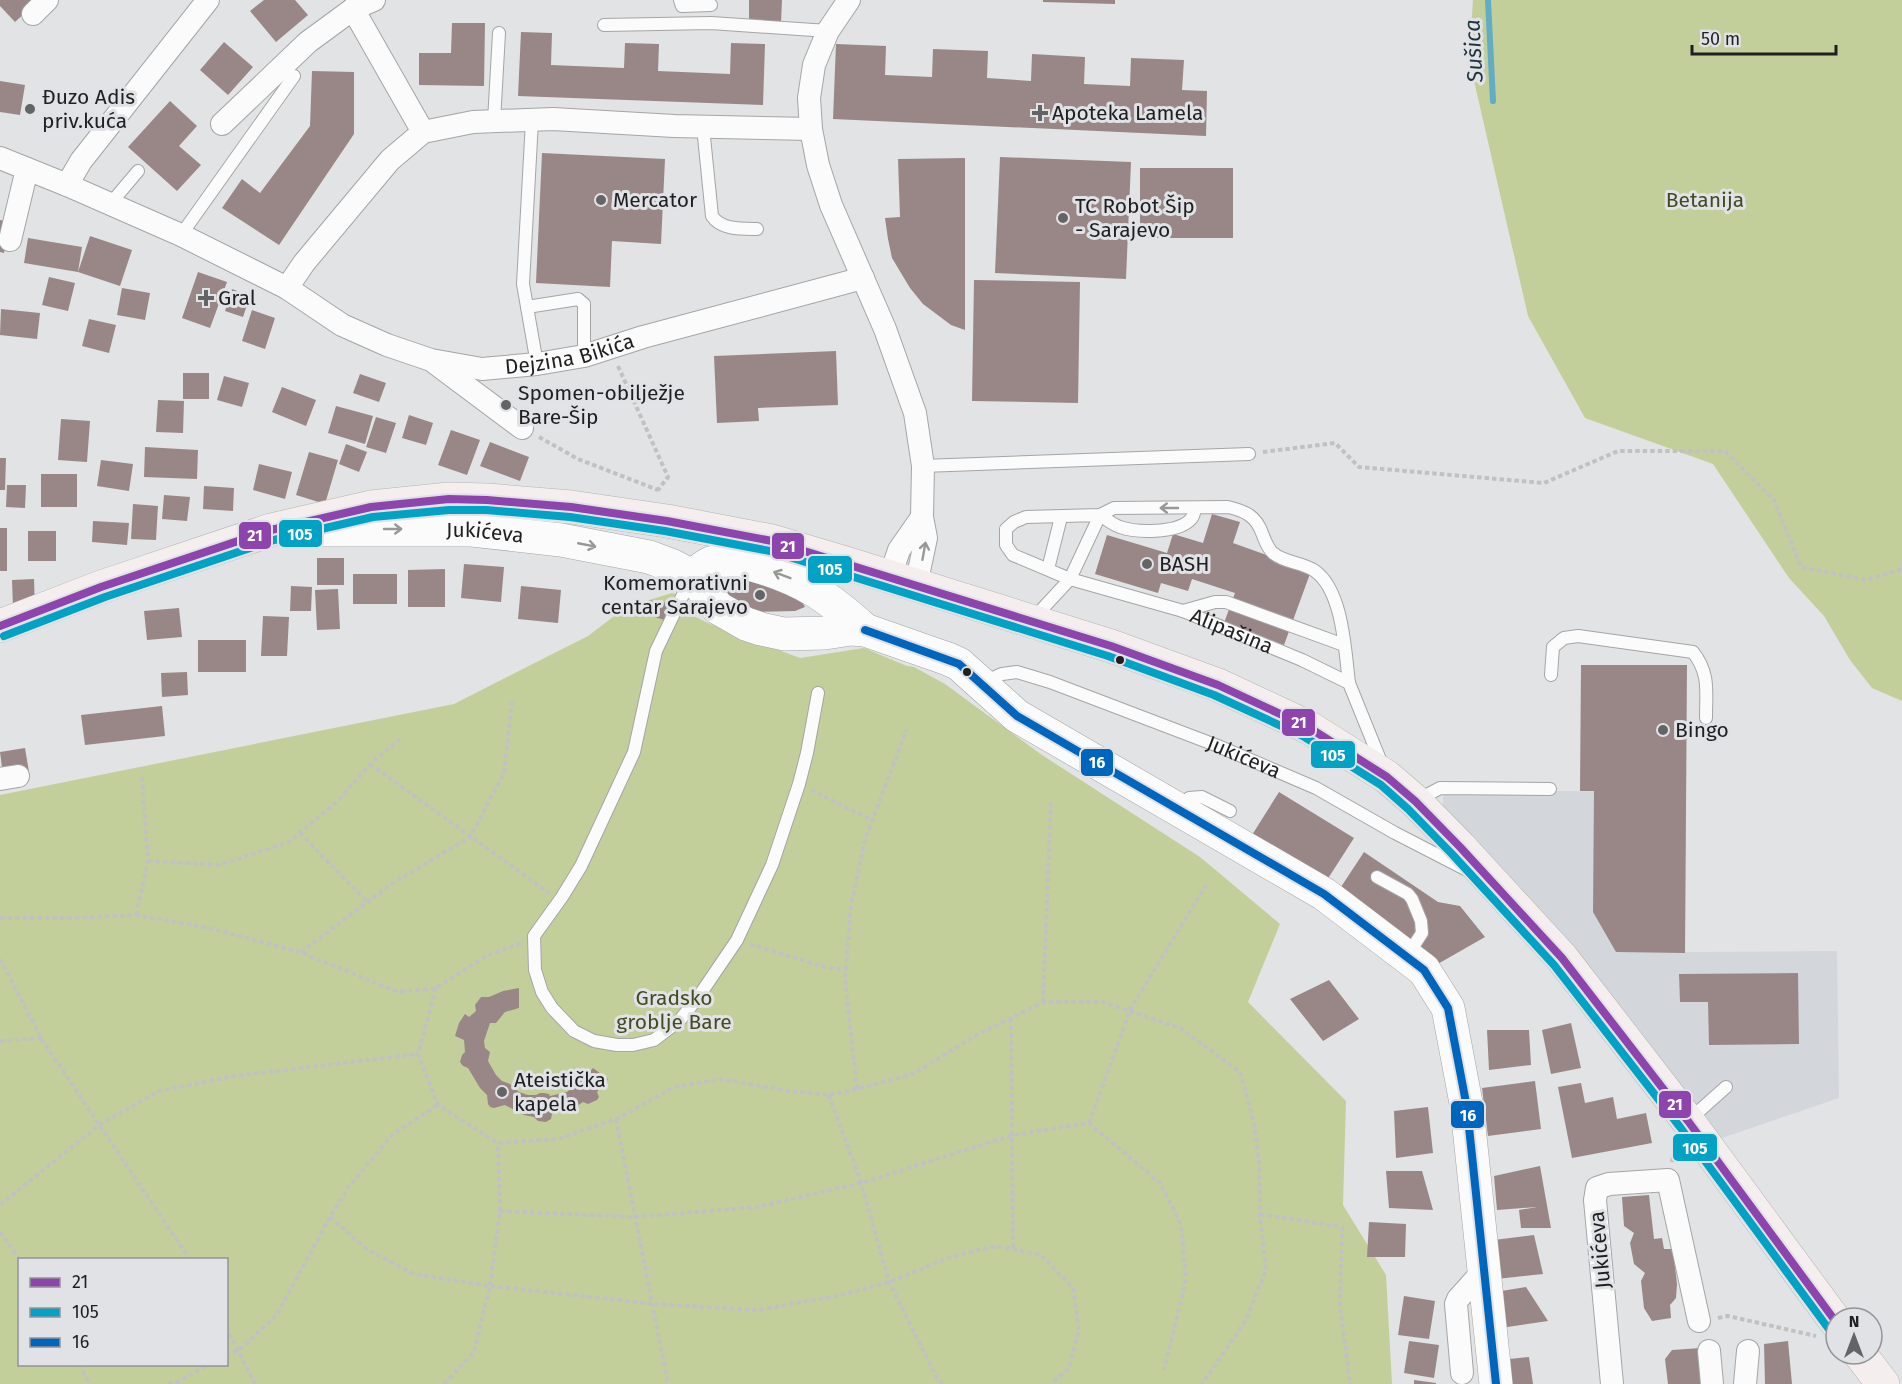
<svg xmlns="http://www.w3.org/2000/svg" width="1902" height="1384" font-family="'Fira Sans',sans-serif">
	<rect width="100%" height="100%" fill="#e2e3e4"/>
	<path fill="#d3d6db" d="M1443 790 1686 792 1685 952 1837 951 1839 1098 1713 1141 1443 819Z"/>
	<path fill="#c3cf9b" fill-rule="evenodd" d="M1473 0H1902V701L1872 688 1850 660 1824 616 1789 578 1713 464 1585 418 1528 316 1469 59Z
		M672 593 685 596 682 610 710 624 800 658 864 648 907 666 914 667 945 684 1042 755 1200 857 1280 924 1248 1002 1346 1101 1343 1205 1386 1275 1392 1384H0V795L454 704 588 636 626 607ZM20 1260H226V1364H20Z"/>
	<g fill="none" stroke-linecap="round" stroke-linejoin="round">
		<path stroke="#63adc4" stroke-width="6" d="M1488 0 1493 101"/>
	</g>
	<path fill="#998788" d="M0 0H39L15 22 0 6Z
		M264 0H295L308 15 276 42 250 11Z
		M749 0H782L781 23H749Z
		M1043 0H1115V4L1043 2Z
		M452 23H485L484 86 419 85V53H451Z
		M521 32 552 33 551 65 624 68 625 43 659 44 658 71 730 74 731 43 765 44 763 105 518 96Z
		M224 42 253 67 228 95 200 70Z
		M836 44 886 46 885 75 932 77 933 49 988 51 987 78 1031 81 1032 54 1085 57 1084 84 1130 86 1131 58 1184 60 1182 90 1207 91 1206 136 833 119Z
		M312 71 354 72V134L279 245 222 208 242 179 260 193 310 126Z
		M0 81 25 85 20 115 0 112Z
		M170 101 197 126 179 146 201 165 177 191 128 147Z
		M542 153 665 159 661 244 612 241 610 287 536 283Z
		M1000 157 1131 162 1126 279 995 273Z
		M965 158V330L951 325 923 304 910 288 892 258 888 239 885 218 900 217 898 159Z
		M1140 168H1233V238H1140Z
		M0 220 11 222 4 253 0 252Z
		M90 236 132 250 120 286 78 272Z
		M28 238 82 247 78 272 24 263Z
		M198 272 227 282 210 328 182 318Z
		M49 277 75 283 68 311 42 305Z
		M974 280 1080 282 1078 403 972 401Z
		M122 288 150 293 145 320 117 315Z
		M232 289 250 296 243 317 225 311Z
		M1 309 40 313 37 339 0 335Z
		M252 310 275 318 265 349 242 341Z
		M89 319 116 325 109 353 82 346Z
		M836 351 838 405 758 408 759 421 717 423 714 356Z
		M183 373H209V399H183Z
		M360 374 386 383 379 402 353 393Z
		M224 376 249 383 242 407 217 400Z
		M282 387 316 400 306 426 272 412Z
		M158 400 184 401 183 433 156 432Z
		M336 406 373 416 365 444 328 433Z
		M409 415 433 423 426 445 402 438Z
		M376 417 396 423 386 453 366 447Z
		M61 419 90 421 87 462 58 460Z
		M451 430 480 440 467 475 438 465Z
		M490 442 529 457 520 481 480 466Z
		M346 444 367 452 359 472 339 464Z
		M145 447 198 450 197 479 144 477Z
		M309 452 338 460 325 504 296 495Z
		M0 458H6L5 490H0Z
		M101 460 133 464 129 491 97 486Z
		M259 464 292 472 285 499 253 490Z
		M41 474H77V507H41Z
		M7 485H26L25 508 6 507Z
		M204 486 234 488 233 511 203 509Z
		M164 495 190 497 187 521 162 519Z
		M133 504 158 506 156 540 131 539Z
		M1212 514 1240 522 1233 543 1311 571 1284 645 1224 623 1235 593 1192 579 1188 591 1161 583 1158 593 1095 574 1107 535 1167 553 1173 534 1203 543Z
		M93 521 129 523 127 545 92 542Z
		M0 528H7V571H0Z
		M28 531H56V561H28Z
		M317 558H344V585H317Z
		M464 564 504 567 501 602 461 598Z
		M445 569V607H408V570Z
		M731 571 796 591 805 607 795 611 751 612 717 590 720 580 727 582Z
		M353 574H397V604H353Z
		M34 579 35 608H13L12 580Z
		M291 586 312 587 311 611H290Z
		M521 586 561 590 558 623 518 619Z
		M338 589 340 629 317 630 315 590Z
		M648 600 670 603 664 620 643 613Z
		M179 608 182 637 147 640 144 611Z
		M263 616 289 617 287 656H261Z
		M198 640H246V672H198Z
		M1581 665H1687L1685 953 1616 952 1593 912 1594 791H1580Z
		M187 672 188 695 162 697 161 673Z
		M162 706 165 736 85 745 81 715Z
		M25 748 29 772 3 775 0 752Z
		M1279 792 1354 838 1327 880 1252 835Z
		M1364 852 1438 902 1460 906 1485 937 1436 965 1335 896Z
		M1798 973 1799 1044 1709 1045 1708 1002H1680L1679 974Z
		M1329 980 1359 1019 1323 1041 1290 999Z
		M519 988V1008L505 1012 496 1023H490L484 1041 485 1048 490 1052 488 1061 496 1075 502 1081 510 1084 519 1092 528 1095H536L540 1093H544L549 1094 550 1096 567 1092 573 1087 576 1082 584 1078 593 1068 608 1079 597 1092 599 1097 597 1100 588 1104 583 1102 574 1108 552 1114 551 1119 546 1122 538 1121 534 1117 524 1115 505 1105 494 1108 490 1107 488 1104 487 1095 480 1088 468 1068 463 1066 460 1062 462 1055 465 1052 464 1040 455 1036 459 1023 465 1014 469 1017 476 1011 475 1005 481 997H489L503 991Z
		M1571 1023 1581 1068 1551 1074 1542 1030Z
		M1487 1030H1529L1531 1065 1489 1070Z
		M1535 1081 1541 1129 1488 1136 1482 1088Z
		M1581 1083 1585 1103 1613 1097 1617 1119 1646 1113 1652 1143 1572 1158 1558 1087Z
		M1428 1107 1433 1153 1396 1158 1394 1111Z
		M1540 1166 1551 1228H1521L1519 1210 1537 1207 1497 1210 1494 1176Z
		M1386 1171H1422L1433 1210 1389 1208Z
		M1649 1195 1654 1239 1662 1238 1664 1249H1673L1677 1284 1676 1298 1670 1305 1671 1318 1652 1321 1644 1308 1641 1281 1645 1273 1634 1264 1630 1243 1634 1233 1624 1226 1622 1197Z
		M1369 1222 1406 1224 1405 1257H1367Z
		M1534 1235 1543 1274 1497 1279 1494 1240Z
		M1526 1287 1548 1321 1501 1328 1495 1292Z
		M1404 1296 1435 1301 1429 1339 1398 1335Z
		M1409 1341 1439 1345 1434 1378 1404 1373Z
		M1788 1341 1792 1384H1765L1764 1344Z
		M1701 1348 1704 1384H1668L1665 1359 1672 1350Z
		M1529 1357 1533 1384H1503L1500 1360Z
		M1414 1380 1436 1383V1384H1414Z"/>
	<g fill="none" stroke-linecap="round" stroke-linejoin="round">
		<defs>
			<g id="lane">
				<path d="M680 0 682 6 711 5"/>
				<path d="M604 25 711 23 828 31"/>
				<path d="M494 121 499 33"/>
				<path d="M532 121 523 284 537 364"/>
				<path d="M703 127 712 216C721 230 742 229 757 229"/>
				<path d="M111 203 138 171"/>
				<path d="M181 235 294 76"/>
				<path d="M527 307 578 299 584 304V356"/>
				<path d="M923 466 1249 454"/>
				<path d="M1100 515 1070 579 1013 555 1006 545V529L1014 522 1026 517 1100 515 1114 508 1228 507C1245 511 1256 516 1262 533 1265 540 1267 548 1273 553 1284 563 1302 562 1315 571 1343 591 1345 651 1349 683"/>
				<path d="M1100 515C1106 519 1113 525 1120 527 1137 533 1175 533 1189 521 1194 517 1194 513 1195 508"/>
				<path d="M1048 569 1061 517"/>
				<path d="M691 578 656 651 634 752 581 866 562 897 534 936 535 970 542 992 552 1008 574 1031 594 1041 617 1045H633L654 1040 680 1020 699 996 737 940 772 865 799 784 807 753 818 693"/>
				<path d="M1183 611 1215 602H1226L1344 645"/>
				<path id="s1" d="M1032 620 1070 579 1183 611 1302 660 1349 683 1383 767"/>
				<path d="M1551 675 1553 647 1564 638 1578 636 1693 652C1710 674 1706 691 1706 718"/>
				<path id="s2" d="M989 688 993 678 1002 674 1017 672 1050 682 1218 746 1316 788 1395 833 1465 869"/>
				<path d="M1416 801 1440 788 1550 789"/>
				<path d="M1181 810 1189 798 1202 797 1230 811"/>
				<path d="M1377 877 1408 894 1412 899 1421 921 1422 933 1407 956"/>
				<path d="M1689 1120 1726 1087"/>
			</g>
			<g id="street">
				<path d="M849 0 828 31 814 65 809 98 811 129 818 165 831 205 885 329 915 413 923 466 922 517 926 538 916 585"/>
				<path d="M353 9 374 0"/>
				<path d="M33 14 47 0"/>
				<path d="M222 124 308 42 353 9 423 132"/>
				<path id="s3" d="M0 158 67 185 181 235 287 288 342 325 387 345 431 360 482 369 537 364 584 356 643 337 863 278"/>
				<path d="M67 185 81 161 208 0"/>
				<path d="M10 240 27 169"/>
				<path d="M287 288 304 263 390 160 423 132 473 122 553 119 674 126 811 129"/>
				<path d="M435 363 522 428"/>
				<path d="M890 577 899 550 922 517"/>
				<path d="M0 779 18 776"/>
				<path d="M1709 1351 1712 1384"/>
				<path d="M1462 1373 1456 1304 1458 1299 1484 1270"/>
				<path d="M1612 1384 1595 1200 1597 1188 1609 1184 1668 1180 1699 1321"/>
				<path d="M1745 1384 1748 1351"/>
			</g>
			<g id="secondary">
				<path id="s4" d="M303 530H472L561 540 649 557 673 566 692 576 718 608 746 624 761 629 784 634 825 633 851 629 865 630 948 659 959 664 1017 716 1324 894 1424 970 1448 1008 1467 1108 1496 1384"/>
				<path d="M692 576C698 572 704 566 711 563 724 558 740 562 753 565 803 579 827 596 865 630"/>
			</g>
			<path id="primary" d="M0 626 101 587 271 530 371 507 449 499 487 500 571 507 667 521 772 541 849 564 1111 646 1218 685 1308 727 1387 777 1415 801 1460 847 1562 958 1688 1121 1836 1322
				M1860 1354 1883 1384"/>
		</defs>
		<use href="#lane" stroke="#a4a5a6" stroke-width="14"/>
		<use href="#street" stroke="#a4a5a6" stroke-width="24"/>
		<use href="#secondary" stroke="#a4a5a6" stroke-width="34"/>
		<use href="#primary" stroke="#bab2b1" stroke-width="34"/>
		<path stroke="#c1c1c2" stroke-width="4" stroke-dasharray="4.5 3" stroke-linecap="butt" d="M618 366 668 477 658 490 660 494
			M539 437 578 459 658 490
			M1263 452 1335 443 1359 467 1544 483 1618 451H1725L1774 500 1801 567 1866 580 1902 569
			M370 764 549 893
			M811 790 872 820
			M300 833 367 902
			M148 861 219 865 289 842 339 800 370 764 400 739
			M136 915 148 861 142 777
			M0 918H71L136 915 209 928 300 952 398 992 436 988 486 956 512 946 521 944
			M750 944 825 967 846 970
			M301 952 390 885 470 837 504 773 512 702
			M0 959 41 1038 190 1260
			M436 988 418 1054 438 1105 498 1143 558 1139 616 1119 674 1087 721 1079 789 1091 829 1095 857 1089 913 1074 975 1036 1043 1002H1103L1180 1028 1240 1072 1254 1123 1259 1163 1260 1214 1266 1270 1246 1320 1202 1384
			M1043 1002 1051 799
			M1011 1018 1013 1248
			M0 1041 41 1038
			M857 1089 845 980 851 906 865 839 907 729
			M829 1095 861 1183 889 1282 937 1378 943 1384
			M616 1119 668 1384
			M1089 1123 1130 1010 1206 885
			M1672 1162 1675 1146
			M0 1205 99 1125 159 1091 235 1076 418 1054
			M500 1211 634 1217 757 1207 861 1183 1013 1135 1089 1123 1160 1183 1181 1225 1186 1280 1164 1370
			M1260 1214 1342 1227 1340 1305 1350 1384
			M330 1217 368 1250 414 1274 490 1286 654 1304 757 1310 837 1296 889 1282 953 1256 997 1246 1041 1255 1073 1288 1079 1330 1069 1368 1051 1384
			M0 1232 20 1260
			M1718 1318 1728 1316 1816 1336
			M226 1327 255 1384
			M226 1356 239 1350 276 1316 330 1217 350 1185 392 1135 438 1105
			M79 1364 89 1384
			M168 1384 177 1382 210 1364
			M444 1384 474 1352 490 1286 500 1211 498 1143"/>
		<use href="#lane" stroke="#fbfbfb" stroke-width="12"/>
		<use href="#street" stroke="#fbfbfb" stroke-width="22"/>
		<use href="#secondary" stroke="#fbfbfb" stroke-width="33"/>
		<use href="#primary" stroke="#f4efee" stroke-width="33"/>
		<defs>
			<path id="bus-1" d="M0 626 101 587 271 530 371 507 449 499 487 500 571 507 667 521 772 541 1111 646 1218 685 1308 727 1387 777 1415 801 1460 847 1562 958 1688 1121 1836 1322"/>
			<path id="bus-2" d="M4 636 105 597 274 540 373 517 449 510H486L570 517 665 531 770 551 1108 656 1214 695 1303 736 1381 785 1408 809 1452 854 1554 965 1680 1127 1828 1328"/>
			<path id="bus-3" d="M865 630 959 664 1017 716 1324 894 1424 970 1448 1008 1467 1108 1496 1384"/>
		</defs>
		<use href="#bus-1" stroke="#e1e2e5" stroke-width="12"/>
		<use href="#bus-2" stroke="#e1e2e5" stroke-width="12"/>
		<use href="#bus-3" stroke="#e1e2e5" stroke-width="12"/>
		<use href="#bus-1" stroke="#8e44ad" stroke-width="8"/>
		<use href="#bus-2" stroke="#02a2c5" stroke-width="8"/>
		<use href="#bus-3" stroke="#0065bd" stroke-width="8"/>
	</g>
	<defs><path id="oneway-shaft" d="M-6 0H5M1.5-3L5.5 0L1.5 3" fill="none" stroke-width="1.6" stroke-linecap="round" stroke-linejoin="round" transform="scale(1.5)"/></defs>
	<g stroke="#989899">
		<use href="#oneway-shaft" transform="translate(1169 508) rotate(-180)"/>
		<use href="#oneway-shaft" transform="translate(393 529)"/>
		<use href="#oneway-shaft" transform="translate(587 545) rotate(11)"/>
		<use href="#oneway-shaft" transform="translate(924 551) rotate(-80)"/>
		<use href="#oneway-shaft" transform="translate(782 575) rotate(-159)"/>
	</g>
	<g fill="#636465" stroke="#e1e2e5" stroke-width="2">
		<circle cx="30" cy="109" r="6"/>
		<path d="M1037 104h6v6h6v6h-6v6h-6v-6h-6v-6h6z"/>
		<circle cx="601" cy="200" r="6"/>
		<circle cx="1063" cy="218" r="6"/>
		<path d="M203 289h6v6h6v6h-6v6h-6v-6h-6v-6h6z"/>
		<circle cx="506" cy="405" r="6"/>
		<circle cx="1147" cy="564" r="6"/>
		<circle cx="760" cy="595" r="6"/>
		<circle cx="1663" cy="730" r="6"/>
		<circle cx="502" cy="1092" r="6"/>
	</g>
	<g fill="#1f1f21" stroke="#e1e2e5" stroke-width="2">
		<circle cx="1120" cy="660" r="5"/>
		<circle cx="967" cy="672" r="5"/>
	</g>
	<g text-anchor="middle" stroke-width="6" stroke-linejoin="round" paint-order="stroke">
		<g font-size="21" fill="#1f1f21" stroke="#e1e2e5" text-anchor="start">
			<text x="42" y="104">Đuzo Adis<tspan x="42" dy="24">priv.kuća</tspan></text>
			<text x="1052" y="120">Apoteka Lamela</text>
			<text x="613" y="207">Mercator</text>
			<text x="1075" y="213">TC Robot Šip<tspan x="1075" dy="24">- Sarajevo</tspan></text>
			<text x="218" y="305">Gral</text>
			<text x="518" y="400">Spomen-obilježje<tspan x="518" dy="24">Bare-Šip</tspan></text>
			<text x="1159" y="571">BASH</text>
			<text x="748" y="590" text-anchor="end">Komemorativni<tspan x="748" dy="24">centar Sarajevo</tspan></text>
			<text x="1675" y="737">Bingo</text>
			<text x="514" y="1087">Ateistička<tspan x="514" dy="24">kapela</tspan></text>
		</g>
		<g font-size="21" fill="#424b21" stroke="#e1e2e5">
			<text x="1705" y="207">Betanija</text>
			<text x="674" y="1005">Gradsko<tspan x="674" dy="24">groblje Bare</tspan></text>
		</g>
		<g font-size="21" fill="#1f1f21" stroke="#e1e2e5">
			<text dy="7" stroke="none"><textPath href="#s3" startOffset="618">Dejzina Bikića</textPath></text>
			<text dy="7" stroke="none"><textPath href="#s4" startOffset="182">Jukićeva</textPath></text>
			<text dy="7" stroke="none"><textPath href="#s1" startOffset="226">Alipašina</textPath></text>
			<text dy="7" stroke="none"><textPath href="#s2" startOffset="278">Jukićeva</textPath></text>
			<text transform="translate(1600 1250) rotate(-95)" y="7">Jukićeva</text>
		</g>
		<g font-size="22" font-style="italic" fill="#1e343d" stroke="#e1e2e5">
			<text transform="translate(1473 51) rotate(-93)" y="8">Sušica</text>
		</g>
	</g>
	<g stroke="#e1e2e5" stroke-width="2">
		<rect x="278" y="519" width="45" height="29" rx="6" fill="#02a2c5"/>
		<rect x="238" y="521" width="34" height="29" rx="6" fill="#8e44ad"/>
		<rect x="771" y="532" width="34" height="28" rx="6" fill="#8e44ad"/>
		<rect x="807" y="555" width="46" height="29" rx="6" fill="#02a2c5"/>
		<rect x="1281" y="708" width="35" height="29" rx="6" fill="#8e44ad"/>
		<rect x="1310" y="740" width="46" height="29" rx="6" fill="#02a2c5"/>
		<rect x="1080" y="748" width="34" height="29" rx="6" fill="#0065bd"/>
		<rect x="1658" y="1090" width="34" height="29" rx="6" fill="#8e44ad"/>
		<rect x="1450" y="1100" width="35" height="29" rx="6" fill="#0065bd"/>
		<rect x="1672" y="1133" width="46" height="29" rx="6" fill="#02a2c5"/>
	</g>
	<g font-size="16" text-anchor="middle" font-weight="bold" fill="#fff">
		<text x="300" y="540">105</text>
		<text x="255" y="541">21</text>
		<text x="788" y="552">21</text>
		<text x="830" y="575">105</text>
		<text x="1299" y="728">21</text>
		<text x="1333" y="761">105</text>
		<text x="1097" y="768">16</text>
		<text x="1675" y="1110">21</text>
		<text x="1468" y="1121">16</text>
		<text x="1695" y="1154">105</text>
	</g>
	<rect x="18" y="1258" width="210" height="108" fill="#e1e2e5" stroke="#939497" stroke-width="1.5"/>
	<rect x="30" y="1278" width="30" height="9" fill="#8e44ad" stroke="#939497" stroke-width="1.5"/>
	<text x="72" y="1288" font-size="18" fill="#1f1f21">21</text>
	<rect x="30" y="1308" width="30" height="9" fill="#02a2c5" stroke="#939497" stroke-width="1.5"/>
	<text x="72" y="1318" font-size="18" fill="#1f1f21">105</text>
	<rect x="30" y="1338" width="30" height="9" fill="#0065bd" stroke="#939497" stroke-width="1.5"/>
	<text x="72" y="1348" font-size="18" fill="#1f1f21">16</text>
	<g transform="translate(1854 1336)"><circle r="28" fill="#e1e2e5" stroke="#939497" stroke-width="1.5"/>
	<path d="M0-4.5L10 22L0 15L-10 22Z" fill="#636465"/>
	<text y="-9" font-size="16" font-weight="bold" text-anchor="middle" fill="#1f1f21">N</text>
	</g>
	<path d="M1692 45v9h144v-9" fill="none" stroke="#1f1f21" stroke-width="3"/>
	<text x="1701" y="45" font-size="18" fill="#1f1f21" stroke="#e1e2e5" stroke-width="4.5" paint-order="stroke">50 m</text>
</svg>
